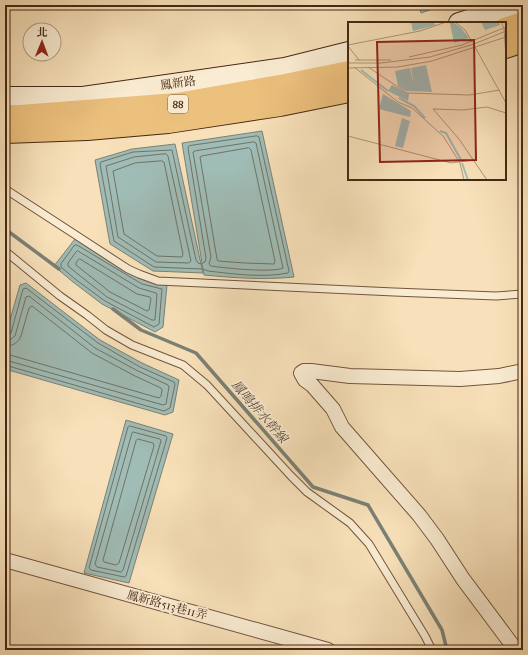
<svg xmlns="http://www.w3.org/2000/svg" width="528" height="655" font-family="'IM FELL French Canon','Noto Serif TC',serif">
	<rect width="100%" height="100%" fill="#f8e1ba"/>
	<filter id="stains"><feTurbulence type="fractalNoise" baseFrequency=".005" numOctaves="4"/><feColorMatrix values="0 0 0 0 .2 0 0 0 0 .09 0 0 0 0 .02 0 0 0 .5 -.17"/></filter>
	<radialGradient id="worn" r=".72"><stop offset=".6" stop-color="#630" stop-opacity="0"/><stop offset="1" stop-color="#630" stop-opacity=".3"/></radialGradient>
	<path fill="#9fbcb6" stroke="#7b8175" d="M419 5H444L421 13Z
		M262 131 294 277C264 280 235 278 204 275L182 143Z
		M175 144 203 273 153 271 110 244 95 160 132 149Z
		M75 239 144 280 167 285 163 327 155 332 102 304 73 282 54 266Z
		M26 283 100 340 142 363 179 380 173 412 165 415 5 369V337L20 285Z
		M126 420 173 434 129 583 84 573Z"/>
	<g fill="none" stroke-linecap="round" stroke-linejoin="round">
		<path stroke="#727264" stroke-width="1" d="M257 136 259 137 289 271 288 273C262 278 234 274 208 271L203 269 154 267 114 241 100 164 101 162 133 152 172 150 196 260 198 263 201 264 205 262 206 258 188 148 189 146Z
			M254 142 256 143 283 268C272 273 224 268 211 266L209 264 211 257 193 152 195 151Z
			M249 148 251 150 275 261 274 264 245 263 218 261 217 259 200 157 202 156Z
			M166 154 168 156 191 261 189 263 156 262 118 237 106 166 134 157Z
			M162 161 164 162 183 254 182 257 157 256 124 234 113 171 135 163Z
			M75 245H77L142 284 162 289 159 324 154 327 105 301 75 279 61 267V264Z
			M78 251 139 288 156 293 157 294 155 320H152L107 297 79 275 68 266V263L76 252Z
			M80 259 137 294 150 297 151 299 149 310 147 311 110 292 76 265V263L78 260Z
			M5 335H8L11 333 23 289 26 288 98 343 140 367 174 382 175 384 170 408 164 411 5 365
			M5 340H10L15 336 26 297 29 296 95 348 138 371 168 385 169 387 166 404 163 405 9 361 5 360
			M5 346C13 346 18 343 21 336L29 308 32 306 92 353 135 376 161 388 162 390 161 396 159 398 10 355 5 354
			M130 426 166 436 167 438 126 576 124 577 91 570 89 568 128 427Z
			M133 432 160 439 161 441 123 570 121 572 97 567 95 564 132 433Z
			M138 439 153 443 154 446 119 563 116 565 104 562 103 560 136 441Z"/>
		<path stroke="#7b8175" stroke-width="3.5" d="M5 229 59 269
			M113 309 141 330 196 353 313 487 368 505 442 630 447 650"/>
		<defs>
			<path id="service" d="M5 189 128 269 139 274 158 281 394 292 496 296 523 294
				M5 251 60 296 87 315 106 330 132 345 183 365 207 385 291 476 307 492 350 523 369 544 425 636 432 650"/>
			<path id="minor" d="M5 560 328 650
				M516 650 463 579 437 539 419 515 342 427 333 409 312 385 305 380 301 373 304 371H311L350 376 460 379 499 376 523 371"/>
			<path id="secondary" d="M459 23 517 5
				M5 97H83L285 68 349 52"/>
			<path id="trunk" d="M505 29 523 23
				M505 47 523 41
				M5 116H20L177 104 285 85 349 72
				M5 132 87 129 168 122 280 105 349 91"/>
		</defs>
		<use href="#service" stroke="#72563d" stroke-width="9"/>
		<use href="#minor" stroke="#72563d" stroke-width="16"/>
		<use href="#secondary" stroke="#452813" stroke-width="22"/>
		<use href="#trunk" stroke="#452813" stroke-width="24"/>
		<use href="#service" stroke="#faecd2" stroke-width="7"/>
		<use href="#minor" stroke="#faecd2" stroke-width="14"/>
		<use href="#secondary" stroke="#faecd2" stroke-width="20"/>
		<use href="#trunk" stroke="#ecc07d" stroke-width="22"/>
	</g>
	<g text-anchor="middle" stroke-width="3.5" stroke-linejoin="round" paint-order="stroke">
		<rect fill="#faecd2" stroke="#7b634c" stroke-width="1" x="168" y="95" width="20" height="18" rx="3"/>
		<g font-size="11" font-weight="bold" fill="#452813">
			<text x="178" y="108">88</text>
		</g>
		<g font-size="12" fill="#452813" stroke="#faecd2">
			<text transform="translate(178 83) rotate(-8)" y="4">鳳新路</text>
			<text transform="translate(167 605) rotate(15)" y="4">鳳新路513巷11弄</text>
		</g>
		<g font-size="13" font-style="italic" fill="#5c4d3c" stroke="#faecd2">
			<text transform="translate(260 411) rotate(49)" y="5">鳳鳴排水幹線</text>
		</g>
	</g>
	<g transform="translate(348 22)">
		<rect width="158" height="158" fill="#f8e1ba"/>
		<path d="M63 0H85L88 3 65 9ZM105 0 113 6 121 16 106 21 102 1ZM133 0H151L152 3 137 8ZM78 43 84 70 58 69 50 64 47 49 62 46 66 62 63 46ZM44 63 61 72 60 79 40 69ZM35 72 63 89 62 95 31 87ZM54 96 62 99 55 126 47 124Z" fill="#9fbcb6"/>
		<path fill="none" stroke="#9fbcb6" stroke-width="2" d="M13 48 40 69M51 76 66 84 77 96M92 109 98 111 113 138M114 141 120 158"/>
		<path fill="none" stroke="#b09777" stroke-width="1" d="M107 0 117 8 124 20M153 0 156 6 158 36M0 23 72 9 98 0M0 24 11 38M127 25 158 81M61 35 114 23 158 5M7 38H43M0 41H33L82 35 126 22 158 9M6 45 50 80 64 86 95 114 112 141 116 158M20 45 59 71 121 73 152 68M0 46 50 45 84 39 158 15M0 114 103 141 126 138M139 158 111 117 85 87 115 88 139 85 158 91"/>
		<path fill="#8f2418" fill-opacity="0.15" stroke="#8f2418" stroke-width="2" d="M126 18 128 138 32 140 29 20Z"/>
		<rect width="158" height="158" fill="none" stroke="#452813" stroke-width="2"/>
	</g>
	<rect width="528" height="655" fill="none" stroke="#f8e1ba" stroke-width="20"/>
	<rect x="6" y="6" width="516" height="643" fill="none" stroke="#452813" stroke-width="2"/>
	<rect x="10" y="10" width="508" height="635" fill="none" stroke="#452813"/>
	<g transform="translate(42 42) rotate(1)"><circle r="19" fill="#faecd2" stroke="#b29e86"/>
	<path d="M0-3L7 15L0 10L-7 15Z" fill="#8f2418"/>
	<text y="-6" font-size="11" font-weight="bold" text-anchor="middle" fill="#452813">北</text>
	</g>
	<rect width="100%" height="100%" filter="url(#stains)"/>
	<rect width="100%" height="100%" fill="url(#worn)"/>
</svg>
